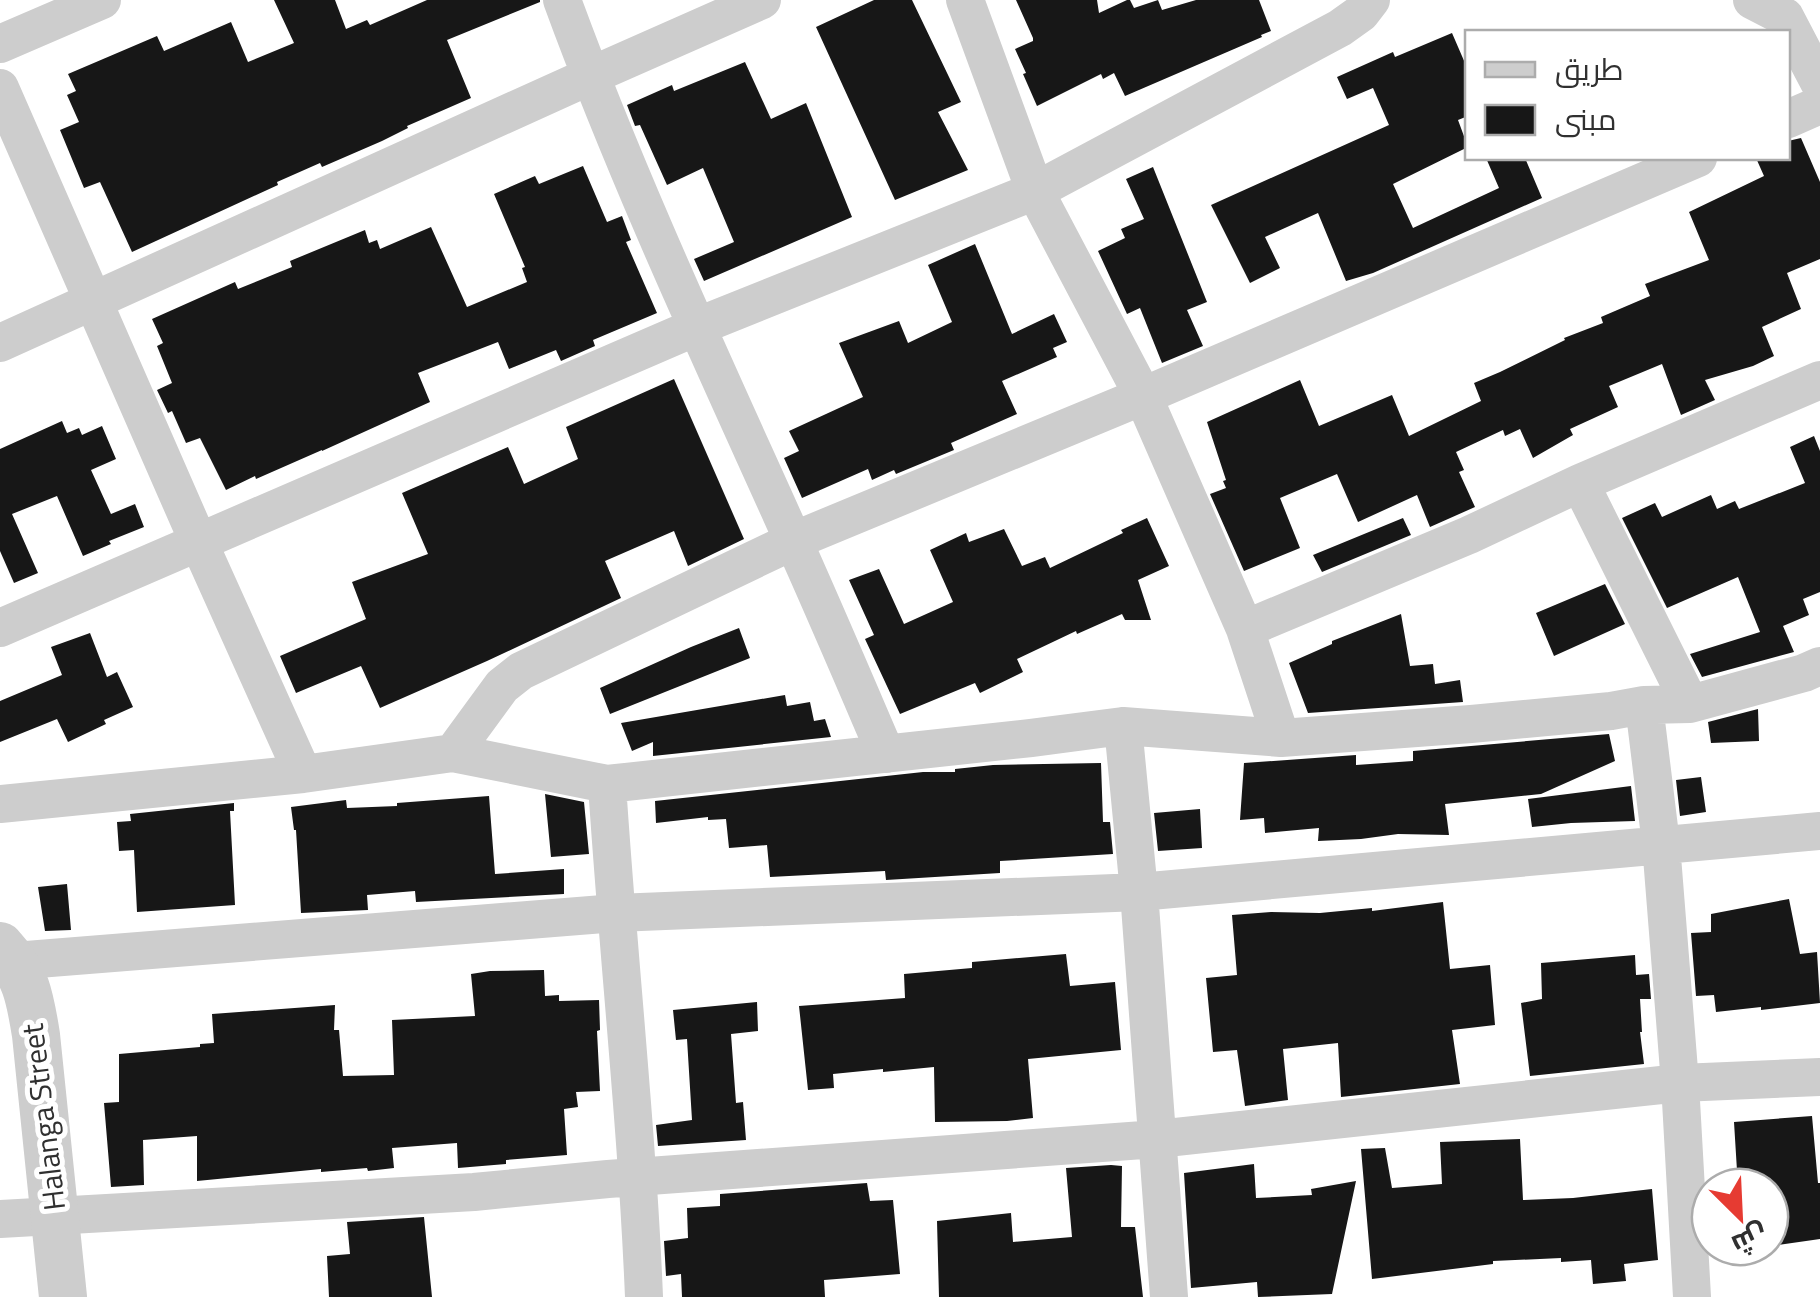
<svg xmlns="http://www.w3.org/2000/svg" width="1820" height="1297" font-family="'Titillium Web',Cairo,sans-serif">
	<rect width="100%" height="100%" fill="#fff"/>
	<path fill="#171717" d="M274 0H335L346 29 367 20 370 25 427 0H540V2L447 40 471 98 407 126 408 128 382 141 322 167 320 163 277 182 278 185 132 252 100 182 84 188 60 130 79 122 67 95 76 91 68 74 157 36 164 51 231 22 248 62 294 43Z
		M874 0H912L961 102 938 112 968 170 895 200 816 27Z
		M1016 0H1097L1099 13 1127 0H1130L1134 8 1158 0 1162 10 1196 0H1259L1271 31 1261 35 1262 37 1125 96 1114 73 1103 79 1101 74 1037 106 1023 74 1026 73 1015 49 1033 41V38Z
		M1452 33 1468 70V116L1458 120 1468 147 1393 184 1413 228 1499 188 1486 158H1525L1542 198 1373 273 1346 281 1318 213 1265 237 1280 268 1250 283 1211 205 1389 125 1373 88 1347 99 1337 77 1393 52 1395 57Z
		M745 62 771 119 806 103 852 217 704 281 694 259 734 242 703 168 667 185 640 125 635 126 627 105 672 85 674 91Z
		M1801 138 1820 182V259L1787 273 1801 309 1762 327 1774 356 1753 366 1705 380 1715 400 1681 415 1662 364 1609 386 1618 407 1570 429 1573 435 1533 458 1520 429 1505 436 1503 430 1456 452 1464 470 1459 472 1475 507 1430 527 1417 495 1358 522 1337 474 1280 498 1300 548 1244 571 1210 494 1226 488 1223 481 1226 480 1207 422 1300 380 1319 426 1392 395 1409 436 1481 401 1474 383 1500 372 1565 340 1564 338 1603 323 1601 317 1650 296 1645 284 1709 260 1689 212 1764 176 1756 158H1788V141Z
		M583 166 607 222 622 216 631 240 626 242 657 313 593 340 595 346 561 361 556 350 509 369 498 342 418 373 430 402 322 451V450L256 479 255 476 226 490 200 438 186 443 172 411 168 413 157 390 172 383 157 346 163 343 152 319 235 282 238 289 292 267 290 261 365 230 369 243 377 240 380 249 431 227 467 307 527 282 522 268 525 267 494 194 535 176 539 184Z
		M1153 167 1207 302 1187 310 1203 346 1162 363 1140 308 1127 314 1098 251 1125 238 1121 229 1144 219 1126 179Z
		M975 244 1012 334 1054 314 1067 342 1053 348 1057 357 1002 381 1017 414 951 443 954 450 896 474 894 470 872 480 868 469 802 498 784 458 799 451 789 431 863 397 839 343 899 321 908 343 952 322 928 265Z
		M674 379 744 539 688 566 674 531 605 561 621 598 487 661 380 708 361 666 296 693 280 656 366 619 352 582 428 554 402 493 508 447 524 484 578 459 566 427Z
		M62 421 67 433 79 428 82 435 102 426 116 459 91 470 111 514 135 504 144 527 109 541 111 544 83 556 57 496 12 514 38 573 14 583 0 551V449Z
		M1814 436 1820 451V592L1803 599 1809 615 1783 626 1794 652 1702 677 1690 654 1760 632 1738 577 1667 608 1622 518 1655 503 1662 517 1711 495 1717 509 1735 501 1739 509 1805 483 1790 447Z
		M1147 518 1169 566 1138 580 1151 620H1125L1122 614 1077 634 1076 631 1017 659 1023 672 980 693 975 683 900 714 865 639 874 635 849 580 879 569 904 624 953 602 930 550 966 533 969 542 1004 529 1022 566 1045 557 1050 568 1123 533 1121 530Z
		M1403 518 1411 535 1322 572 1313 555Z
		M1605 584 1625 624 1554 656 1536 613Z
		M1401 614 1410 666 1433 664 1435 684 1460 680 1463 702 1308 713 1289 663 1332 644V641Z
		M739 628 750 658 610 714 600 688 691 647Z
		M90 633 107 677 117 672 133 707 104 720 106 724 68 742 57 719 0 742V701L62 675 51 647Z
		M785 695 787 706 810 702 814 721 825 719 831 737 653 756V742L632 751 621 723Z
		M1758 709 1759 741 1711 743 1708 722Z
		M1609 734 1615 761 1541 794 1445 804 1449 835 1398 834 1361 839 1318 841 1319 828 1265 833 1264 818 1240 820 1244 763 1356 755V765L1413 761V751Z
		M1101 763 1103 822H1110L1113 854 1000 861V873L886 880 885 871 770 877 767 845 729 848 726 819 708 820V817L656 823 655 801 923 772H955V769L993 765Z
		M1701 777 1706 812 1680 816 1676 780Z
		M1631 786 1635 821 1571 823 1532 827 1528 799Z
		M545 794 584 802 589 854 551 857Z
		M489 796 495 874 564 869V894L416 902 415 891 367 895 368 910 301 913 296 830H294L291 807 346 800 347 808 397 806V803Z
		M234 803V811H230L235 905 137 912 134 850 119 851 117 822 131 821 130 814Z
		M1200 809 1202 848 1158 851 1154 813Z
		M67 884 71 930 45 931 38 887Z
		M1789 899 1800 954 1817 952 1820 1003 1761 1010V1007L1716 1012 1714 995 1696 996 1691 933 1711 932V914Z
		M1443 902 1450 969 1490 965 1495 1025 1452 1030 1460 1084 1341 1097 1338 1043 1283 1049 1288 1100 1245 1106 1237 1050 1213 1052 1206 978 1237 975 1232 915 1271 912 1320 913 1372 908V911Z
		M1066 954 1070 986 1115 982 1121 1050 1028 1059 1033 1118 1007 1121 935 1122 934 1067 883 1072V1069L833 1074 834 1088 808 1090 799 1006 905 998 904 974 972 968V962Z
		M1635 955 1636 975 1649 974 1651 999H1640L1642 1032H1640L1644 1064 1530 1076 1521 1003 1542 999 1541 963Z
		M544 970 545 996 559 995V1001L599 1000 600 1030 597 1031 600 1091 576 1092 578 1107 564 1109 567 1155 506 1160V1164L458 1168 457 1143 392 1148 394 1168 368 1171 367 1168 321 1172V1169L197 1181V1136L143 1140 144 1185 111 1187 104 1103 119 1102V1054L200 1047V1044L214 1043 212 1014 335 1005 334 1030H339L343 1076 394 1075 392 1020 475 1016 471 974 490 971Z
		M757 1002 758 1031 731 1034 736 1103 743 1102 746 1140 658 1146 656 1125 692 1120 687 1039 676 1040 673 1010Z
		M1812 1116 1818 1183H1820V1239L1770 1246V1187H1738L1734 1122Z
		M1520 1139 1523 1200 1573 1198 1652 1189 1658 1260 1624 1264 1626 1281 1593 1284 1591 1260 1561 1262V1258L1493 1261V1264L1372 1279 1361 1149 1385 1148 1392 1188 1442 1184 1440 1142Z
		M1254 1164 1256 1198 1312 1195 1311 1189 1356 1181 1332 1294 1258 1297 1257 1282 1191 1288 1184 1173Z
		M1111 1165 1122 1166 1121 1227H1135L1143 1297H939L937 1221 1011 1213 1013 1242 1072 1237 1066 1168Z
		M867 1183 870 1201 893 1200 900 1274 824 1280 825 1297H682L681 1274 666 1276 664 1241 688 1238 687 1208 720 1206V1194Z
		M424 1217 432 1297H329L327 1256 350 1254 347 1222Z"/>
	<g fill="none" stroke-linecap="round" stroke-linejoin="round">
		<path stroke="#cdcdcd" stroke-width="38" d="M562 0C629 183 712 360 792 538 824 609 855 682 886 754
			M965 0 1035 191 1143 396 1245 629 1281 738
			M1752 0 1785 17 1820 84
			M0 44 102 0
			M0 88 199 543 303 774
			M1788 119 1820 105
			M0 343 590 76 762 0
			M1580 483 1690 704
			M0 628 696 327 1035 191 1340 28 1361 13 1371 0
			M1245 629 1469 535 1580 483 1820 380
			M1644 705 1661 844 1680 1083 1692 1297
			M1123 726 1139 892 1169 1297
			M453 753 502 686 521 671 793 541 1143 396 1698 158
			M607 784C618 955 637 1126 644 1297
			M0 804 303 774 453 753 607 784 1031 738 1123 726 1281 738 1471 724 1611 711 1644 705 1690 704 1804 673 1820 666
			M0 962 616 913 1139 892 1820 831
			M0 1219 474 1192 608 1179 1157 1139 1680 1083 1820 1077"/>
		<path stroke="#cdcdcd" stroke-width="48" d="M0 946C26 974 30 997 36 1035L63 1297"/>
	</g>
	<g text-anchor="middle" stroke-width="10" stroke-linejoin="round" paint-order="stroke">
		<g font-size="30" fill="#303030" stroke="#fff">
			<text transform="translate(44 1117) rotate(-97)" y="10">Halanga Street</text>
		</g>
	</g>
	<rect x="1465" y="30" width="325" height="130" fill="#ffffff" stroke="#acacac" stroke-width="2.5"/>
	<rect x="1485" y="62" width="50" height="15" fill="#cdcdcd" stroke="#acacac" stroke-width="2.5"/>
	<text x="1555" y="80" font-size="30" fill="#303030">طريق</text>
	<rect x="1485" y="105" width="50" height="30" fill="#171717" stroke="#acacac" stroke-width="2.5"/>
	<text x="1555" y="130" font-size="30" fill="#303030">مبنى</text>
	<g transform="translate(1740 1217) rotate(156)"><circle r="48" fill="#ffffff" stroke="#acacac" stroke-width="2.5"/>
	<path d="M0-8L18 38L0 25L-18 38Z" fill="#e63b32"/>
	<text y="-15" font-size="28" font-weight="bold" text-anchor="middle" fill="#303030">ش</text>
	</g>
</svg>
